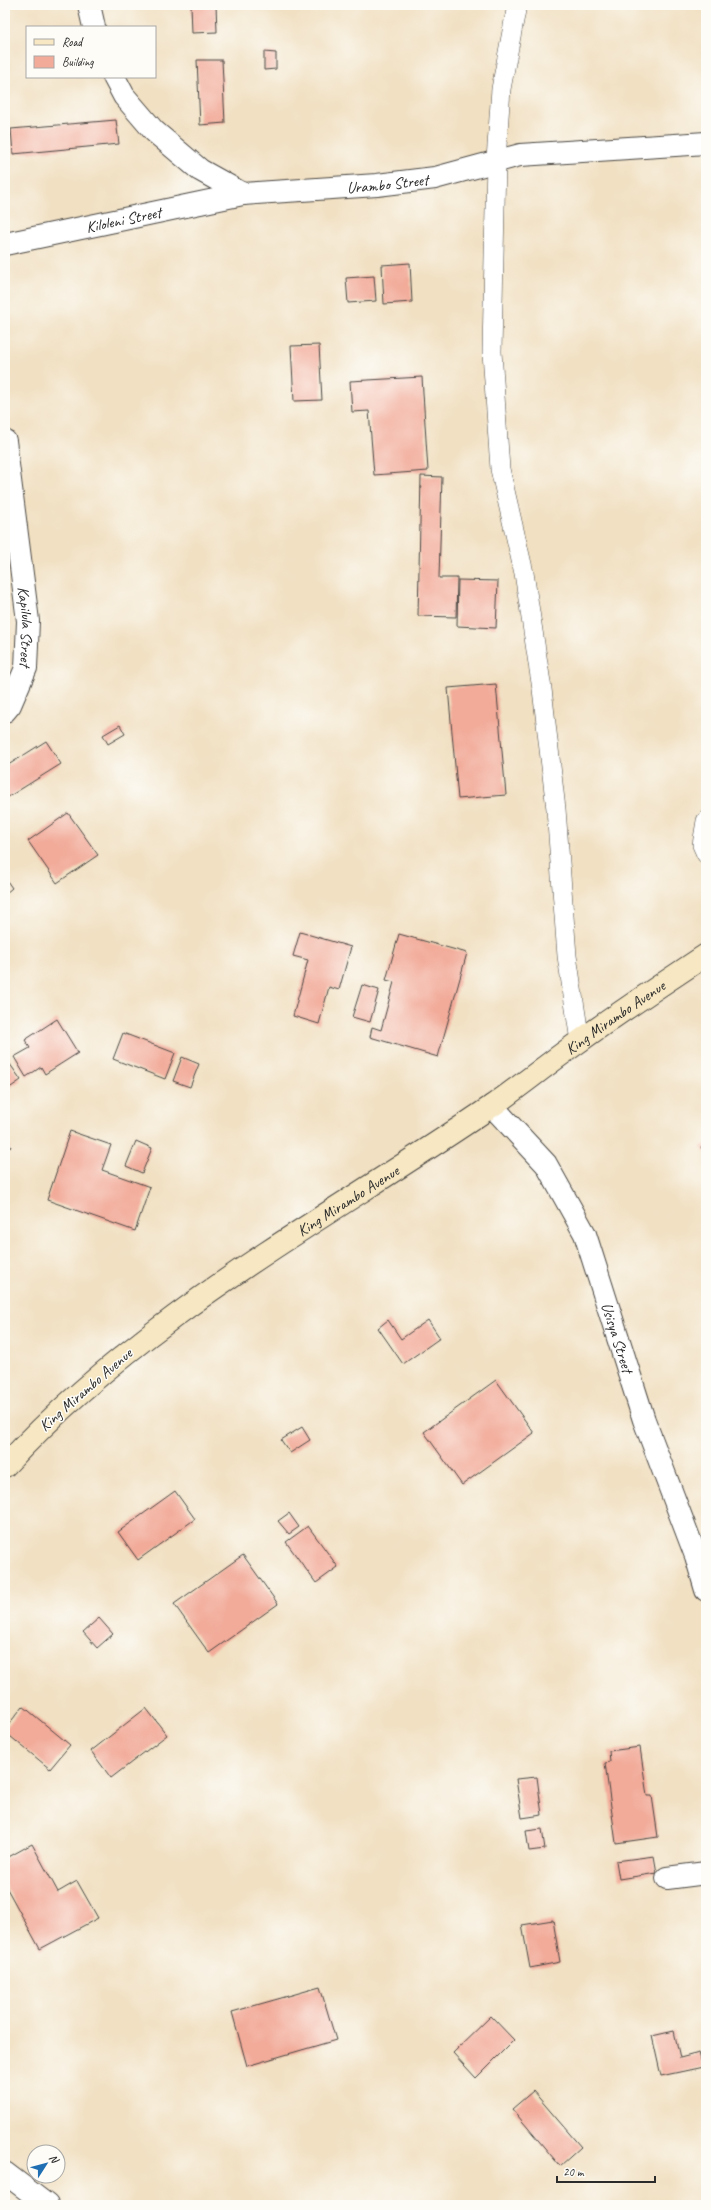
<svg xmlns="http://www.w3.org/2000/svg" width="711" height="2210" font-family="Caveat,sans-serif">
	<rect width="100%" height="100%" fill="#fdfcf7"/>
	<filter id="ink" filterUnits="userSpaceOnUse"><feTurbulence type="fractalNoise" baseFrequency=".025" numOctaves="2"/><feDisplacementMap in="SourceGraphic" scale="8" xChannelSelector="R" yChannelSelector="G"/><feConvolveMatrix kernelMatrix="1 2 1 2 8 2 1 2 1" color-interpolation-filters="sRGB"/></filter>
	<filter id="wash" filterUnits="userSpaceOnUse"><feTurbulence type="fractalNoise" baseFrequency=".012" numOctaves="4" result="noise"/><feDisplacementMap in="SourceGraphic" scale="16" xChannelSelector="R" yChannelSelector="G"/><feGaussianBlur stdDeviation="0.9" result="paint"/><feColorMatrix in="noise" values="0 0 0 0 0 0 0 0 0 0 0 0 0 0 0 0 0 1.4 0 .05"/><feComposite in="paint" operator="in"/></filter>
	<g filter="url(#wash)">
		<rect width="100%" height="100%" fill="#f1e0c2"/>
		<g id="blocks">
			<path fill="#f2aa99" d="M191 5H216L217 32 192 33Z
				M264 52 276 53V69L264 70Z
				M197 60H222L225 123 200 125Z
				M116 120 119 144 13 154 11 129Z
				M410 263 412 302 384 304 382 265Z
				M374 276 376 301 348 303 346 278Z
				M319 345 322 400 294 401 291 346Z
				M422 377 428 471 374 475 369 411 352 412 350 381Z
				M421 476 442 477 439 578H457L456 617 418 616Z
				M458 580 498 581 496 628 457 626Z
				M496 684 506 795 458 799 448 688Z
				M120 725 125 734 108 744 103 735Z
				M46 741 61 764 5 799V767Z
				M68 813 98 855 57 883 28 841Z
				M5 878 12 888 5 894Z
				M300 932 351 947 339 990 329 987 319 1024 293 1016 308 960 293 956Z
				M399 934 467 953 438 1057 370 1037 372 1027 381 1030 394 982 386 980Z
				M362 985 379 990 370 1022 352 1017Z
				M57 1019 78 1053 45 1074 41 1067 26 1077 14 1057 30 1048 25 1040Z
				M123 1033 175 1053 165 1079 113 1059Z
				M5 1057 21 1080 5 1091Z
				M182 1057 199 1064 190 1087 173 1081Z
				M70 1131 111 1145 102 1170 150 1187 135 1231 47 1200Z
				M5 1136 11 1147 5 1150Z
				M136 1141 152 1148 142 1173 126 1166Z
				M706 1144V1154L701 1147Z
				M388 1320 401 1339 428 1320 440 1338 403 1364 378 1328Z
				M496 1380 534 1433 462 1485 424 1432Z
				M302 1427 310 1440 290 1453 281 1440Z
				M175 1491 195 1519 138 1560 118 1532Z
				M289 1513 299 1527 289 1534 278 1521Z
				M308 1526 338 1567 316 1583 286 1542Z
				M243 1555 278 1604 209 1653 174 1604Z
				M99 1618 113 1634 97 1648 83 1632Z
				M23 1706 70 1745 50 1769 5 1732V1729Z
				M146 1708 167 1735 111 1778 91 1751Z
				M640 1747 647 1796H652L658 1837 616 1843 605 1763 610 1762 609 1751Z
				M537 1777 542 1815 522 1818 516 1779Z
				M542 1829 545 1849 529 1851 526 1831Z
				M32 1844 58 1892 77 1881 98 1918 40 1949 5 1885V1859Z
				M654 1856 657 1873 619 1879 616 1861Z
				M553 1920 560 1962 530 1968 522 1925Z
				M320 1987 336 2040 247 2066 232 2012Z
				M491 2016 514 2040 476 2078 453 2053Z
				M674 2031 680 2058 699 2053 703 2067 661 2076 652 2036Z
				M533 2091 581 2147 560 2166 512 2109Z"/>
		</g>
	</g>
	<g filter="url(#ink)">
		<use href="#blocks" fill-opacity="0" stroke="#494642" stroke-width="1"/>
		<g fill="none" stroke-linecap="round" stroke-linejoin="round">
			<defs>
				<path id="service" d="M517 5 501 89 496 160 492 352 500 469 524 573 542 689 556 809 567 956 580 1041
					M706 821 702 845 706 854"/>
				<g id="minor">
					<path d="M89 5 94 27"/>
					<path id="s1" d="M114 77 124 96 154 131 200 170 243 194 377 185 435 178 520 155 706 143"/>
					<path id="s2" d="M5 244 243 194"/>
					<path id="s3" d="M5 441 28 621 26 668 10 705 5 711"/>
					<path id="s4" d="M492 1106 546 1164 585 1234 644 1420 696 1556 706 1590"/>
					<path d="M667 1878 706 1873"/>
					<path d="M5 2173 47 2205"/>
				</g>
				<g id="secondary">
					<path id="s5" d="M5 1466C145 1313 324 1221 492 1106 522 1085 550 1062 580 1041 621 1011 664 983 706 955"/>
				</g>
			</defs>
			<use href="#service" stroke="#494642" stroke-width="20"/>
			<use href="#minor" stroke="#494642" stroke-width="24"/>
			<use href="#secondary" stroke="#494642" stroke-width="24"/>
			<use href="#service" stroke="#fff" stroke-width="19"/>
			<use href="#minor" stroke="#fff" stroke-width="22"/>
			<use href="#secondary" stroke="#f7e8c3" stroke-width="22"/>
		</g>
	</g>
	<g text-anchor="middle" stroke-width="3" stroke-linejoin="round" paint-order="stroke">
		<g font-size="16" fill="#2b2b2b" stroke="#fdfcf7">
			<text dy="6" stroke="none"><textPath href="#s1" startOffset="322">Urambo Street</textPath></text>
			<text dy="6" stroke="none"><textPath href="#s2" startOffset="121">Kiloleni Street</textPath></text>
			<text dy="6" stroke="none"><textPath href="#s3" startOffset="187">Kapilula Street</textPath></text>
			<text dy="6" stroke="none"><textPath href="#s5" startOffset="759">King Mirambo Avenue</textPath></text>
			<text dy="6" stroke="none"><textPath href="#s5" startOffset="435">King Mirambo Avenue</textPath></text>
			<text dy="6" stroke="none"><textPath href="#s4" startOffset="268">Usisya Street</textPath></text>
			<text transform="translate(85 1389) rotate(-41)" y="6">King Mirambo Avenue</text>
		</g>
	</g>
	<rect width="711" height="2210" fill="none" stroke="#fdfcf7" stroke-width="20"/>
	<rect x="26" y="26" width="130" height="52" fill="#fdfcf7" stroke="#a9a8a5"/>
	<rect x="34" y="39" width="20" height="6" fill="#f7e8c3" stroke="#a9a8a5"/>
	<text x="62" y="46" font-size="12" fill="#2b2b2b">Road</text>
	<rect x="34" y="56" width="20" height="12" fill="#f2aa99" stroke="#a9a8a5"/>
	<text x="62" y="66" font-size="12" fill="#2b2b2b">Building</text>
	<g transform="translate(46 2164) rotate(54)"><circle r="19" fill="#fdfcf7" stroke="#a9a8a5"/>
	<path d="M0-3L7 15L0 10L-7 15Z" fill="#1f6fb2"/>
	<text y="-6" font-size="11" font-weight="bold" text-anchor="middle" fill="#2b2b2b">N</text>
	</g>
	<path d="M557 2176v6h98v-6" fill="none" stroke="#2b2b2b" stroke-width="2"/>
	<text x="563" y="2176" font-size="12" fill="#2b2b2b" stroke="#fdfcf7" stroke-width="3" paint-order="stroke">20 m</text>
</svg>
